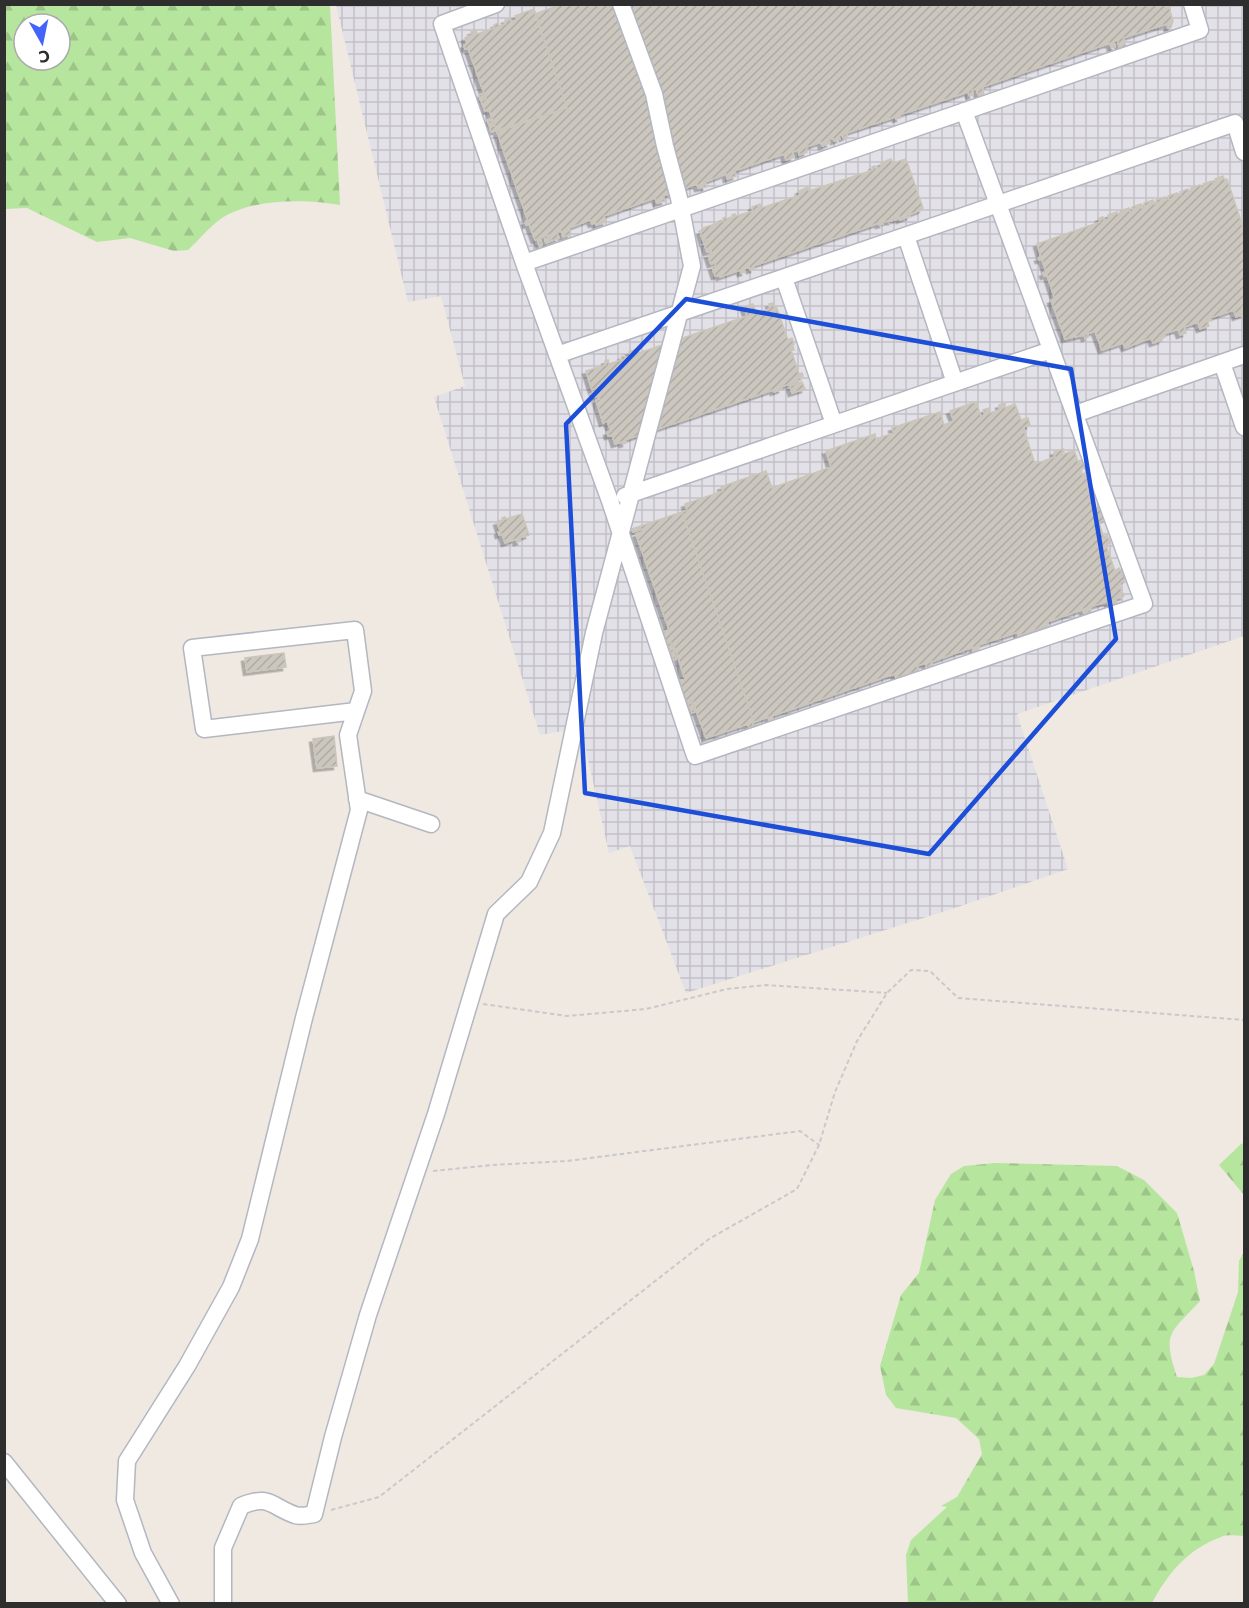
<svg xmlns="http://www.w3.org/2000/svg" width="1249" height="1608" font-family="Commissioner,sans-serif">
	<defs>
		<pattern id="industrial-grid" width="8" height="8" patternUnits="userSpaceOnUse" patternTransform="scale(1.5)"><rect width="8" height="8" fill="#e3e1e8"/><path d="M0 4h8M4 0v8" fill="none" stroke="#c3c1c7"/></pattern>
		<pattern id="forest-firs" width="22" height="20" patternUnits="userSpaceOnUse" patternTransform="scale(1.5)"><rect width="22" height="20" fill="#b6e59e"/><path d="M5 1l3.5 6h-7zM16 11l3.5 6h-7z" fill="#9dc588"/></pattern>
		<pattern id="building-hatch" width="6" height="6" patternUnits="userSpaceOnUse" patternTransform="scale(1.5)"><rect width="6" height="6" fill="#cbc7bf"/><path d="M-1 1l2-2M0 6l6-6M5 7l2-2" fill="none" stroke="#afaba4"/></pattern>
		<filter id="shadow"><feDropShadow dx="-3.5" dy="3.5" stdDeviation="0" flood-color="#0004"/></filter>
	</defs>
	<rect width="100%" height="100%" fill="#efe9e1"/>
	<path fill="url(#industrial-grid)" d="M336 5H1244V636L1017 714 1068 869 958 907 686 993 630 846 609 853 581 728 540 735 434 397 465 386 441 296 408 302Z"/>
	<path fill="url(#forest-firs)" fill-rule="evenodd" d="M4 5H330L340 205C306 199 253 198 222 218 210 226 199 240 188 250L174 251 130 238 97 242 27 208 5 209ZM24 24H60V60H24Z
		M1244 1143V1195L1219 1165 1241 1144Z
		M995 1163 1117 1166 1144 1180 1177 1213 1194 1271 1200 1301C1170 1334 1162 1332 1177 1377L1191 1378 1204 1375 1214 1364 1238 1292 1239 1261 1244 1252V1536C1237 1536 1228 1534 1221 1537 1188 1549 1168 1573 1152 1603H908L906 1555 911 1540 947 1507 941 1506 957 1497 982 1454 979 1439 956 1418 896 1408 886 1395 880 1366 901 1295 919 1273 935 1200 951 1174 964 1166Z"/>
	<path fill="url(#building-hatch)" stroke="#cbc5ba" stroke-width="1.5" filter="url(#shadow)" d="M562 4H1168L1173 21 1171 27 1168 28 1167 24 1123 38 1126 47 1120 49 1117 40 1114 42 1115 47 1111 48 1110 43 982 87 984 95 979 97 976 89 972 90 973 95 970 96 968 92 899 115 900 118 896 119 895 117 846 133 847 136 843 138 842 134 839 136 840 139 834 141 833 138 828 139 830 143 822 146 821 142 806 147 807 152 799 155 798 150 792 152 794 157 786 160 784 154 734 171 736 176 727 179 726 174 705 182 706 187 698 188 697 184 663 196 665 201 657 203 655 198 604 216 606 222 596 225V223L592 224 590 220 569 228 571 234 563 237 561 231 557 232 559 238 551 241 549 235 547 236 549 242 546 243 544 236 540 238 542 245 540 246 537 239 535 240 529 224 526 225 525 222 528 221 497 132 567 108 535 14Z
		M534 9 567 108 491 132 488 120 490 119 493 126H495L489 110 485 111 479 95 482 94 484 100 486 99 468 48 465 49 464 45 467 44 465 38 472 35 471 32 476 30 477 34 495 28 494 25 498 23 499 26 506 24 505 20 510 19 511 22 517 20 515 16Z
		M891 159 893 163 906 159 923 208 921 210 911 214 909 213 910 216 900 220 899 216 897 217 898 219 894 220 893 218 891 219 892 221 882 222 883 224 879 225V223L753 266 754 269 750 270 749 267 744 269 745 272 741 273 740 270 720 277 719 275 715 276 712 267 716 266 715 263 711 264 708 255 712 254 711 251 707 252 704 243 708 242 707 239 703 241 700 232 704 230 703 228 724 221 723 218 726 217 727 219 733 218 732 215 735 214 736 216 753 211 752 207 760 204 761 208 800 195 799 191 808 187 809 191 873 170 872 167 875 166 876 169 882 167 881 163Z
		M1223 176 1225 180 1227 179 1244 230V306L1242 307 1244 314 1236 317 1234 310 1210 318 1211 321 1207 319 1209 326 1200 329 1198 322 1184 327 1186 333 1180 335 1178 329 1164 334 1165 337 1163 338 1160 335 1162 340 1153 343 1151 338 1125 348 1123 343 1102 350 1095 331 1087 334 1088 337 1085 338 1084 335 1065 339 1051 300 1055 299 1047 275 1044 276 1043 273 1046 272 1042 259 1039 260 1038 258 1041 257 1037 244 1100 222 1099 218 1103 217 1104 221 1110 219 1108 215 1117 212 1119 216 1121 215 1120 211 1129 208 1130 212 1133 211 1132 207 1141 204 1142 208 1145 207 1144 203 1153 200 1154 204 1157 203 1156 200 1165 197 1166 200 1169 199 1168 196 1177 193 1178 196 1181 195 1180 192 1188 189 1189 192 1192 191 1191 188 1200 185 1201 188 1204 187 1203 184 1212 181 1213 184 1216 183 1215 179Z
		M773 303 774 307 776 306 788 340 792 338 794 344 790 346V347L793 346 794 350H791L799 374 802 373 803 376 800 377 801 380 781 387 782 389 774 392 773 390 625 440 626 443 623 444 622 442 615 444 612 435 608 436 607 432 611 431 607 421 603 423 596 400 600 399 599 396 595 397 593 392 597 391 596 388 592 390 586 371 606 365 605 361 608 360 609 364 622 360 621 357 624 356 625 358 631 356 629 352 638 349 639 353 747 316 744 307 753 304 756 313 770 309 769 304Z
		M802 382 805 389 792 393 790 386Z
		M976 402 981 416 985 415 983 410 989 408V413L1000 410 999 405 1005 403V408L1015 404 1021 420 1028 418 1030 425 1023 427 1035 464 1055 457 1054 452 1063 449 1064 452 1061 453 1062 455 1074 450 1079 465V461L1082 460 1085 468 1081 469 1082 475 1086 472 1093 483 1087 487 1094 510 1098 507 1106 518 1099 523 1105 541V536L1107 535 1110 543 1106 545 1115 571 1119 568 1126 579 1119 584 1124 596 1115 599 1117 603 1109 605 1108 603 1113 601 1112 600 1090 607 1091 612 1084 614 1083 611 1087 608 1047 622 1048 626 1018 636V632L978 645 979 649 973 652V647L931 662 932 666 926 668V663L917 666 919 671 896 678 894 674 772 716 773 719 769 720 768 717 754 722 684 518 682 512 687 510 685 504 723 491 721 487 766 471 772 488 831 467 826 451 875 434 876 439 894 433 892 428 940 412 944 425 954 421 950 411Z
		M682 512 754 722H752L754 727 749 728 748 724 706 738 692 699 690 700 695 712 692 713 684 696 680 681 685 679 673 643H671L676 659 674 660 662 632 669 630 636 534 643 532 642 529 633 532 632 529Z
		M522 514 529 535 519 538 521 541 517 542 516 539 505 543 502 534 499 535 498 532 500 531 497 522 503 520 502 518 505 517 506 519Z
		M284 653 286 667 247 672 245 658Z
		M334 736 337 766 317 768 313 739Z"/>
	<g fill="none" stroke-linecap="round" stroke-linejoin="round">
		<defs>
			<path id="minor" d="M496 4 442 24 524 263 610 501 695 756 1144 604 964 111
				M906 236 955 383
				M524 263 1200 30 1192 4
				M784 278 834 424
				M557 355 1235 123 1244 152
				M1222 363 1244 427
				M1075 414 1244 355
				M625 496 1051 350
				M357 799 431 824
				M4 1462 118 1604
				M171 1604 143 1553 125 1500 127 1461 187 1366 231 1287 250 1239 304 1018 359 810 348 735 363 691 355 630 192 648 204 729 356 711
				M223 1604V1548L241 1506C270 1494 270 1506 295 1515 300 1517 308 1515 314 1514L333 1437 368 1315 436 1114 496 914 529 882 552 833 594 633 692 266 679 198 665 146 654 94 621 4"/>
		</defs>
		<use href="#minor" stroke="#b4b7c1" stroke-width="19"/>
		<path stroke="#c9c9c9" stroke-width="2" stroke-dasharray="4.5 3" stroke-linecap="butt" d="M483 1004 567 1016 646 1009 727 989 766 985 887 993
			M433 1171 492 1165 567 1161 800 1131 819 1145
			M331 1510 379 1497 709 1239 797 1189 819 1145 835 1092 857 1041 887 993 911 970 930 971 958 998 1244 1020"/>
		<use href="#minor" stroke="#fff" stroke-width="16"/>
	</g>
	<path fill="none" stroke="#1d4ed8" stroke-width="4.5" stroke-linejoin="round" d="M686 299 1071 369 1116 639 929 854 585 793 566 424Z"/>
	<rect width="1249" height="1608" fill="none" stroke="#2e2e2e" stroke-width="12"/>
	<g transform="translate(42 42) rotate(171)"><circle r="28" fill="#ffffff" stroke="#ababab" stroke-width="1.5"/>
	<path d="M0-4.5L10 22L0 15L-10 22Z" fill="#4264fb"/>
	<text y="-9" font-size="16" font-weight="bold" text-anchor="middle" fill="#2e2e2e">С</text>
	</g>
</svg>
